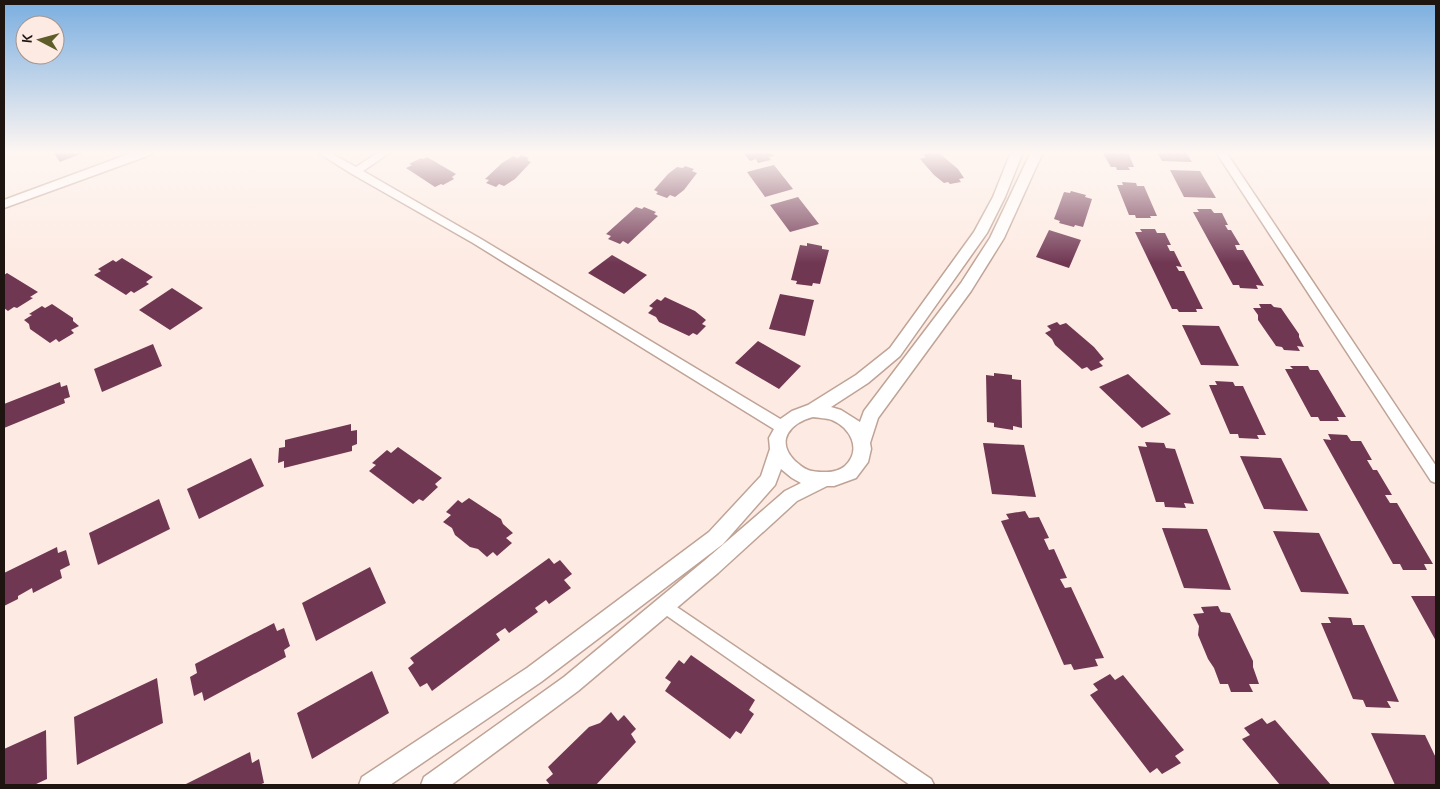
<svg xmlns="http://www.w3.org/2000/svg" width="1440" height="789" font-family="Cabin,sans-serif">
	<rect width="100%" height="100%" fill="#fdebe3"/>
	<path fill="#703753" d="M53 152H85L60 162Z
		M743 152H771L774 156 769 157 771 160 758 163 756 159 750 161Z
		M931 152 934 154 939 153 958 169 964 178 959 179 961 182 950 184 948 182 944 183 934 175 920 159 926 157 923 155Z
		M1102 152H1128L1134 167H1128L1130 170H1117L1116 167H1111Z
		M1157 152H1186L1192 162 1162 161Z
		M521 155 529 158 527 160 531 162 515 179 504 186 499 184 496 187 486 183 489 180 485 179 502 163 513 156 518 158Z
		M427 157 456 174 452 177 454 179 443 185 441 184 435 187 406 168 412 165 409 164 421 158 423 159Z
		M774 165 793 189 765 197 747 172Z
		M685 166 694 169 692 171 697 173 684 190 675 197 670 195 667 198 656 194 658 192 654 190 668 174 677 167 683 168Z
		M1170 170 1200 171 1216 198 1184 197Z
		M1122 182 1136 183 1137 186H1144L1157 216H1150L1151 218H1136L1135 215H1129L1117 185H1123Z
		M1071 191 1086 195 1085 197 1092 199 1083 227 1075 225 1074 227 1059 223 1060 221 1054 219 1064 192 1070 193Z
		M798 197 819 224 790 232 770 205Z
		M636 207 642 209 644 207 656 212 654 214 658 216 628 244 623 241 620 244 608 239 611 236 606 234Z
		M1197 209H1211L1214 213H1222L1228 225H1225L1228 230H1231L1240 245H1235L1237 250H1243L1264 286 1256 285 1258 289 1240 288 1239 285H1233L1193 212H1199Z
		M1140 229H1155L1157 233H1165L1171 245H1167L1170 251H1174L1182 267 1176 266 1179 271H1184L1203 309H1196L1197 312H1179L1177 309H1172L1135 232H1142Z
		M1049 230 1081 240 1069 268 1036 257Z
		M807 243 822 246V249L829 250 820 284 813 283 812 286 796 284 797 281 791 280 800 245 807 246Z
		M612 255 647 275 624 294 588 273Z
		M122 258 153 277 146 282 149 284 134 293 131 291 126 295 94 275 101 271 98 269 113 260 116 262Z
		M7 273 38 292 30 297 33 298 17 308 14 307 8 311 4 308V275Z
		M172 288 203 308 170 330 139 310Z
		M780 294 814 300 805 336 769 329Z
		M665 297 695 311 706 320 702 324 706 326 697 335 693 333 689 336 659 322 656 317 648 313 653 308 649 306 657 299 661 301Z
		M52 304 73 318V321L79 326 71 330 74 333 59 342 56 339 50 343 30 329 29 324 24 320 32 315 29 314 42 306 45 308Z
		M1259 304H1271L1274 307 1281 308 1299 334V337L1304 347 1297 346 1300 351 1284 350 1282 347 1276 346 1258 320V315L1253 308H1261Z
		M1057 322 1060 325 1066 323 1094 347 1104 359 1099 362 1103 366 1091 371 1087 367 1082 369 1055 345 1052 339 1045 333 1051 330 1047 326Z
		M1182 325 1219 326 1239 366 1201 365Z
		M758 341 801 366 779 389 735 363Z
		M153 344 162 366 102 392 94 369Z
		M1290 366H1308L1310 370H1318L1346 417H1337L1339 421H1320L1318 417H1311L1285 369H1293Z
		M994 373 1012 375V379L1021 380 1022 428 1013 426V430L994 427V423L987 422 986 375 994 376Z
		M1128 374 1171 414 1142 428 1099 387Z
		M1215 381 1233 382 1235 386H1243L1266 435H1257L1259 439 1239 438 1238 434H1230L1209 385H1217Z
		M60 382 61 387 67 385 70 397 64 399 65 403 4 428V404Z
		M351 424V431L357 430V444L352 446V451L284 468V461L278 463 279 448 285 447V440Z
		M1328 434 1347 435 1351 441H1361L1372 460H1367L1373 470H1377L1392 495H1385L1390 503H1397L1433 564H1424L1427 570H1403L1400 564H1393L1323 439 1331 440Z
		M1145 442 1164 443 1166 448 1175 449 1194 504 1184 503 1186 508 1165 507 1164 502H1156L1138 446 1147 447Z
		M983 443 1024 445 1036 497 992 494Z
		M398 447 442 478 435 484 438 487 423 501 419 499 413 504 369 471 376 465 372 463 387 450 391 453Z
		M1240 456 1281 458 1308 511 1264 509Z
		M251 458 264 486 199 519 187 489Z
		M469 498 501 519 503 524 513 533 506 538 512 543 497 556 493 552 487 557 478 549 470 547 455 535 452 528 443 522 451 515 446 512 458 500 462 503Z
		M159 499 170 529 98 565 89 533Z
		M1025 511 1029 518 1039 517 1049 538 1044 539 1049 550 1054 549 1067 578 1060 579 1065 588 1071 587 1104 658 1095 659 1098 666 1074 670 1071 664 1064 665 1001 521 1009 519 1006 514Z
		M1162 528 1207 529 1231 590 1184 588Z
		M1273 531 1319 533 1349 594 1301 592Z
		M57 547 58 553 66 550 70 565 60 570 62 578 33 593 32 588 18 596V599L4 606V573Z
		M549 558 554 564 560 560 572 574 564 580 571 588 549 604 546 600 535 608 538 612 509 633 505 628 496 634 500 640 432 691 427 683 420 687 408 668 414 663 410 658Z
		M370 567 386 603 316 641 302 603Z
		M1411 596H1436V641Z
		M1218 606 1221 612 1230 613 1253 661V667L1259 684H1249L1253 692H1231L1228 684H1220L1214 668 1208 659 1198 635 1199 626 1193 614 1204 613 1201 607Z
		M1328 617 1351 618 1353 625H1364L1399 702 1387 701 1391 708 1366 707 1363 700 1353 699 1321 623H1331Z
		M274 623 277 631 284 628 290 646 284 650 286 657 204 701 202 692 194 696 190 677 197 673 195 664Z
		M691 655 755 700 749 710 754 714 741 734 736 731 730 739 665 691 671 682 665 678 679 660 684 664Z
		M372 671 389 713 312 759 297 713Z
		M1110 674 1115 680 1123 675 1184 750 1175 756 1181 763 1162 774 1157 768 1150 773 1090 695 1098 690 1093 684Z
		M157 678 163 723 77 765 74 717Z
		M611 712 618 721 624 715 636 729 631 734 636 742 596 785H550L546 780 553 774 548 767 589 727 600 723Z
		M1262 718 1267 724 1275 720 1331 785H1280L1242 739 1250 735 1244 728Z
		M46 730 47 779 34 785H4V749Z
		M1371 733 1425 735 1436 758V785H1395Z
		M250 752 252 763 259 759 264 783 259 785H184Z"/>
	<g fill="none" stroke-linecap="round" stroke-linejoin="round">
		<defs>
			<path id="minor" d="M317 152H329L356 167 379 152H391L363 171 481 239 787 423 788 427 787 431 782 432 777 431 473 243 352 174Z
				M1216 152H1226L1436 466V483L1431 481Z
				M665 599 931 779 934 785H910L660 611 657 606 660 601Z"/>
			<path id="tertiary" d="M134 152H152L150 155 4 208V200Z
				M1011 152H1023L1005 197 987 233 900 356 868 383 831 407 841 410 860 422 864 411 961 283 990 238 1031 152H1043L1004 238 971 291 878 418 870 443 871 449 868 462 856 478 834 486H827L797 501 718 573 578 691 451 785H421L424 777 564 677 704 561 785 491 801 483 792 478 781 469 775 485 723 544 541 682 390 785H359L362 777 527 668 709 532 761 476 770 449 769 438 779 420 792 411 808 405 856 375 890 348 974 232 993 197ZM813 417C819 418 826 418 832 420 851 428 862 450 845 466 840 470 833 472 827 472 822 472 816 472 812 471 805 470 800 465 795 461 775 441 790 423 813 417Z"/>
		</defs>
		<use href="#minor" stroke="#bfa396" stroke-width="3"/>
		<use href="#tertiary" stroke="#bfa396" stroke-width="3"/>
		<use href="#minor" fill="#fff" fill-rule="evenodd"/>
		<use href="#tertiary" fill="#fff" fill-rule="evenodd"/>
	</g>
	<linearGradient id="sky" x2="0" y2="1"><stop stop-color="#7aaee0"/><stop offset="0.58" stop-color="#fef6f2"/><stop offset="1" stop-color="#fef6f2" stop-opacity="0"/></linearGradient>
	<rect width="1440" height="263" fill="url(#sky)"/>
	<rect width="1440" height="789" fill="none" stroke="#1f1510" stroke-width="10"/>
	<g transform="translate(40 40) rotate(276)"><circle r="24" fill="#fdebe3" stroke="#a4958f"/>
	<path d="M0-4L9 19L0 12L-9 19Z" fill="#5e5c29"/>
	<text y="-8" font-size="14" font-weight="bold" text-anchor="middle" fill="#1f1510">K</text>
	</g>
</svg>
